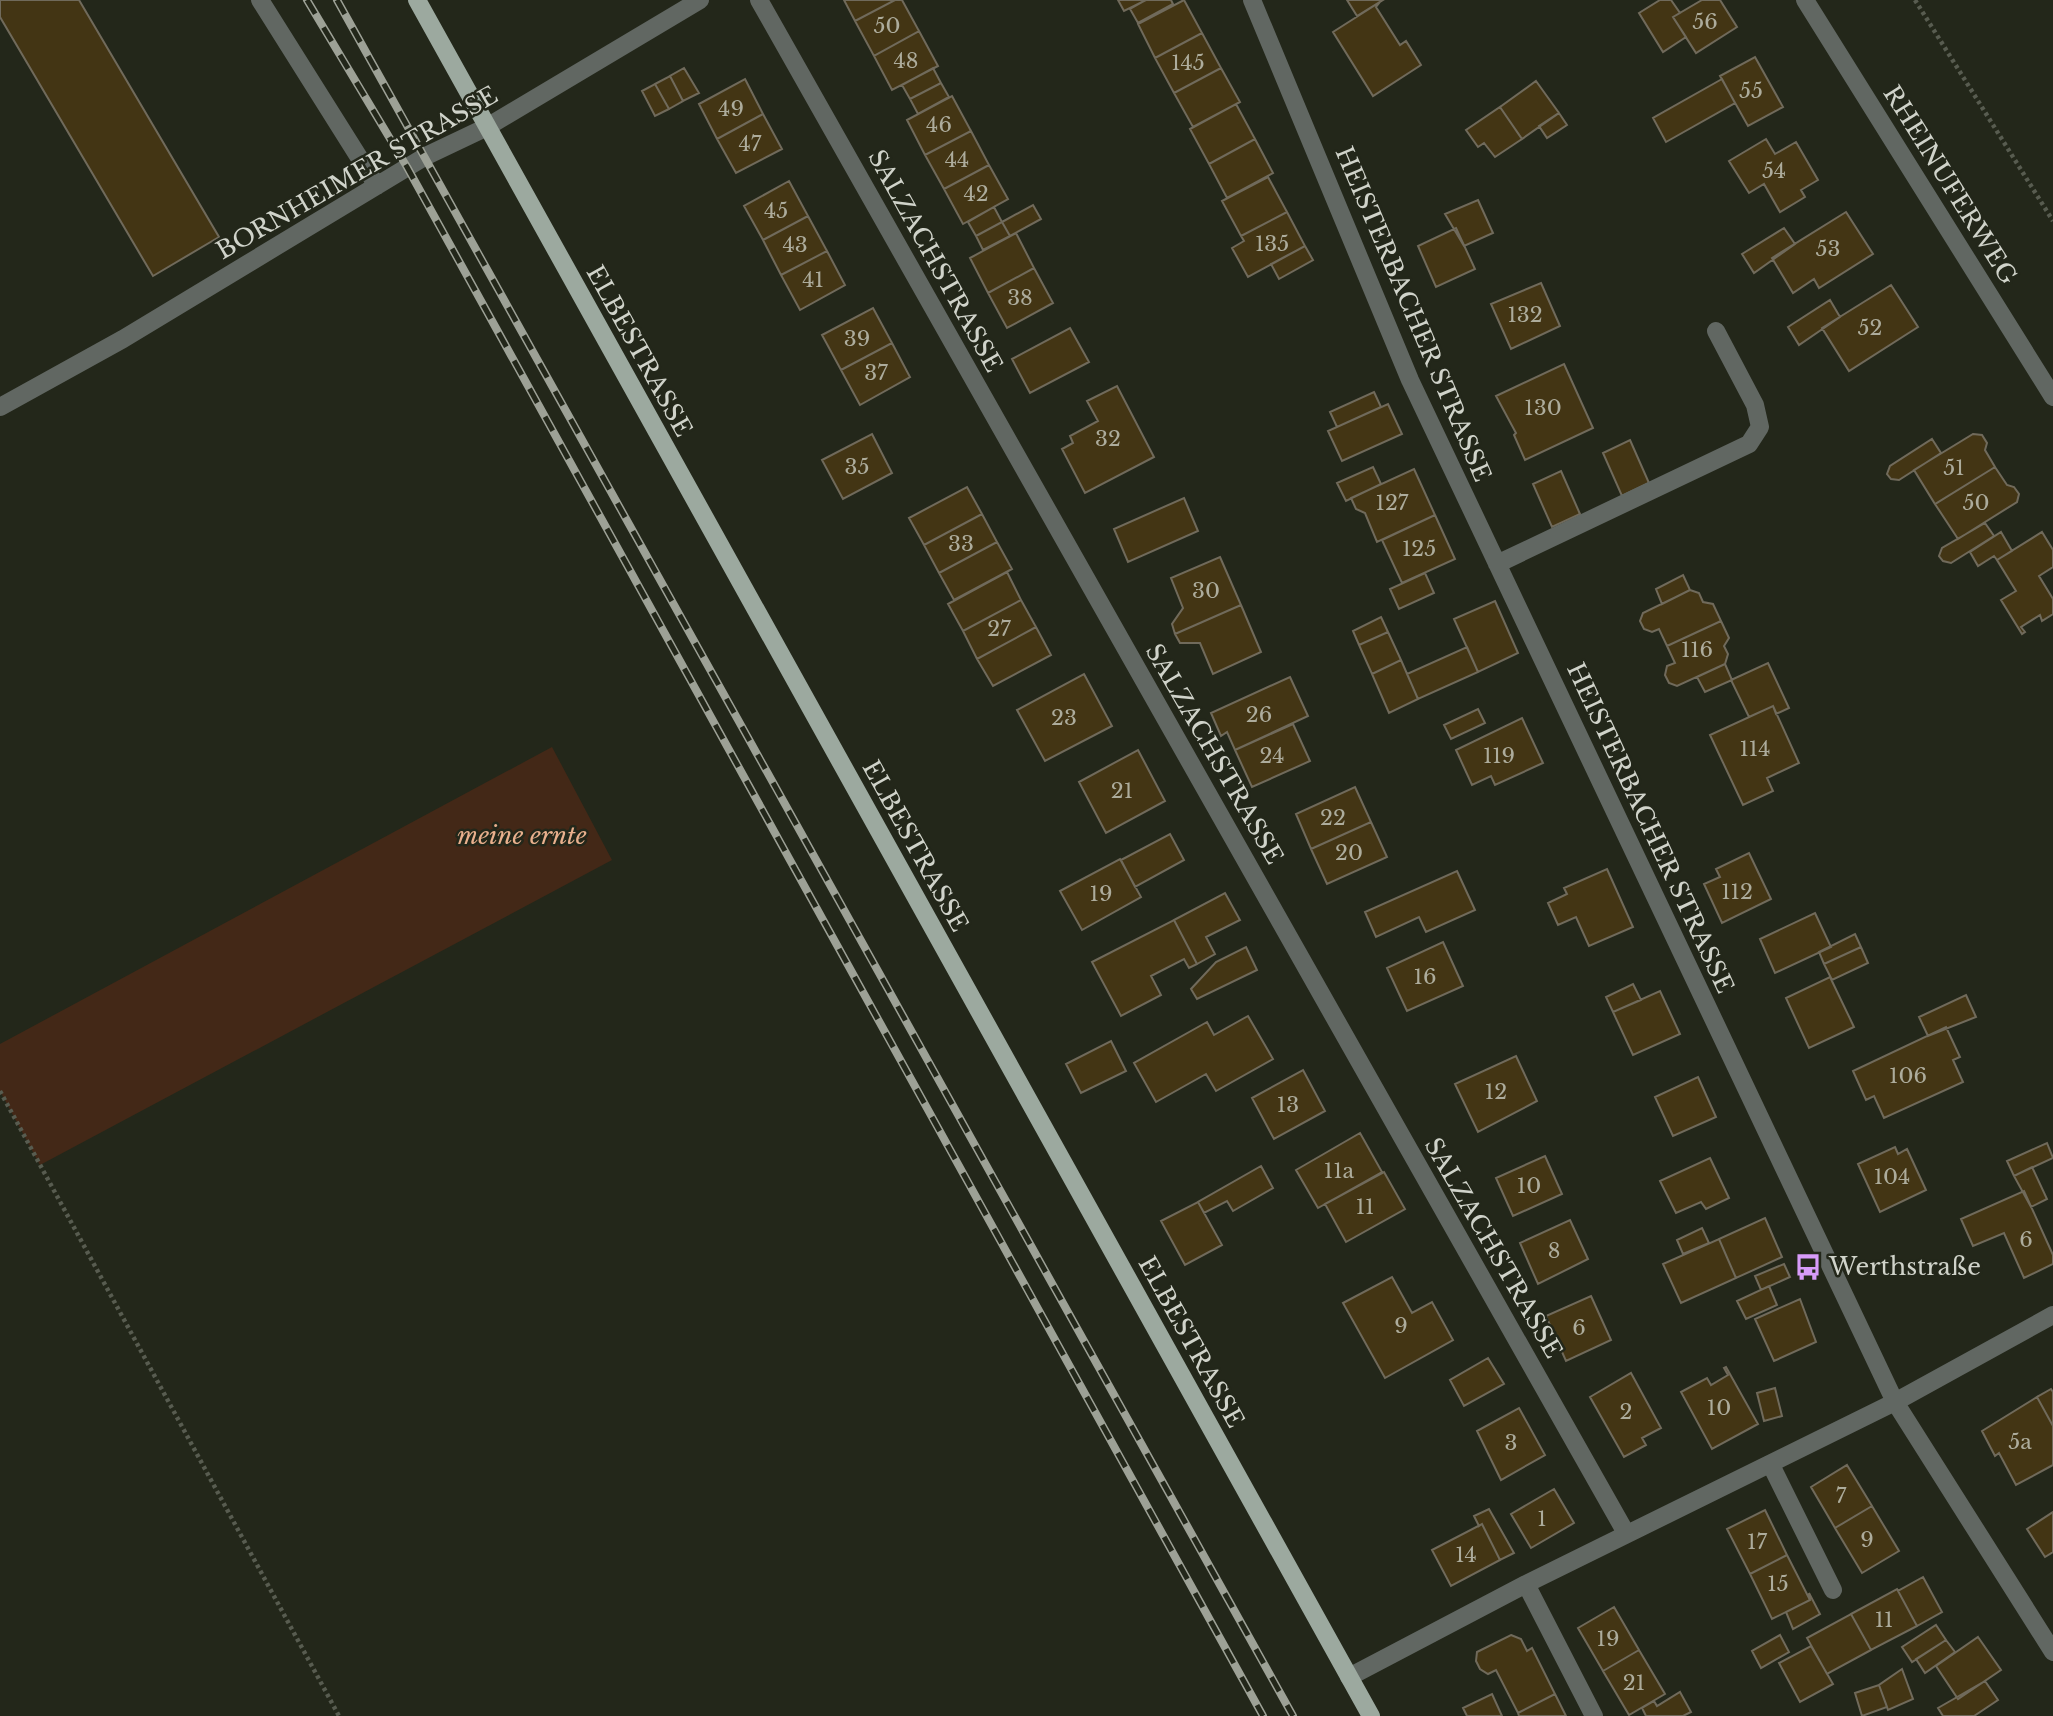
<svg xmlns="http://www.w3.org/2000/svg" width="2053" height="1716" font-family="'Libre Baskerville',serif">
	<rect width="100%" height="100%" fill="#23271a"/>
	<path fill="#432817" d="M552 747 612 860 40 1165 0 1091V1044Z"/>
	<path fill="#433514" stroke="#706a5b" stroke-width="2" d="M0 0H79L219 237 153 276 0 17Z
		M844 0H895L855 21Z
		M895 0H902L919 31 874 56 855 21Z
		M1118 0H1146L1124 11Z
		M1146 0H1171L1173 4 1138 23 1130 9Z
		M1184 0 1202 33 1155 58 1138 24Z
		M1347 0H1383L1357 16Z
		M1660 0H1671L1680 13 1673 17 1686 37 1663 52 1639 13Z
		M1702 0H1720L1737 27 1696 53 1673 17Z
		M1380 2 1376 7 1400 45 1406 41 1421 65 1373 96 1333 32Z
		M919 31 938 66 892 90 874 56Z
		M1202 33 1221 68 1174 93 1155 58Z
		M1755 57 1783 107 1748 126 1720 76Z
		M684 68 699 93 683 101 670 76Z
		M933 68 941 83 910 99 902 85Z
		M1221 68 1240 102 1193 127 1174 93Z
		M670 76 683 101 669 109 655 84Z
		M745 79 763 114 717 139 699 104Z
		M1722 79 1735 103 1666 142 1653 118Z
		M1536 81 1559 113 1522 139 1500 107Z
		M941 83 949 97 918 114 910 99Z
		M655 84 669 109 655 116 642 91Z
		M952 96 971 131 925 155 907 120Z
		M1236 104 1255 139 1209 164 1190 129Z
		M1500 107 1522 139 1495 157 1484 143 1478 147 1466 130Z
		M1559 113 1567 125 1547 138 1539 126Z
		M763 114 782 149 736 173 717 139Z
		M971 131 989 165 944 189 925 155Z
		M1255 139 1273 173 1227 198 1209 164Z
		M1766 139 1775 154 1796 142 1818 180 1801 190 1805 197 1780 212 1764 184 1749 193 1729 161Z
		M989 165 1008 199 963 224 944 189Z
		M1268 177 1287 212 1241 236 1222 201Z
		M789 181 808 216 763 240 744 206Z
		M1478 200 1493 233 1464 246 1445 214Z
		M1033 205 1041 219 1010 236 1002 222Z
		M994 207 1002 222 976 236 968 222Z
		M1287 212 1305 246 1248 277 1232 248 1244 241 1241 236Z
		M1846 212 1873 254 1819 288 1814 279 1793 293 1772 258Z
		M808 216 827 251 781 275 763 240Z
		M1002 222 1010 236 983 250 976 236Z
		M1456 228 1475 269 1436 287 1418 246Z
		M1784 228 1795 244 1754 273 1742 254Z
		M1016 233 1034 268 988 293 970 258Z
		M1305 246 1313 260 1279 279 1271 264Z
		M827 251 845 285 800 310 781 275Z
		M1034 268 1053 303 1007 328 988 293Z
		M1541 283 1560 326 1511 349 1491 304Z
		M1891 285 1918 327 1849 371 1822 328Z
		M1830 300 1840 317 1799 345 1788 327Z
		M873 308 892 343 841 370 822 335Z
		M1070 328 1089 362 1030 393 1012 359Z
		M892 343 910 377 860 405 841 370Z
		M1564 364 1593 428 1525 460 1514 435 1516 433 1496 396Z
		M1117 386 1154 457 1085 493 1062 449 1073 443 1070 436 1098 421 1087 401Z
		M1374 392 1381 407 1337 427 1330 412Z
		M1388 404 1402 434 1342 461 1328 431Z
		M872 434 892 473 843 499 822 460Z
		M1973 434 1982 435 1987 443 1985 450 1995 467 1935 504 1914 470Z
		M1932 439 1941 453 1899 480 1891 479 1887 474 1890 466Z
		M1630 440 1649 483 1622 496 1603 453Z
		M1373 467 1381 484 1346 501 1337 483Z
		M1995 467 2007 485 2014 487 2019 494 2017 502 1958 539 1935 504Z
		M1414 469 1435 515 1377 542 1365 513 1356 509 1351 498Z
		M1561 471 1580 514 1552 527 1533 484Z
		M967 487 982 514 924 545 909 518Z
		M1184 498 1198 531 1128 562 1114 529Z
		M982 514 997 542 939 573 924 545Z
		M1435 515 1455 559 1402 583 1382 540Z
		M1985 523 1994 536 1951 563 1943 561 1939 556 1942 548Z
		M2001 532 2012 551 1997 560 1994 556 1978 566 1970 552Z
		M2042 532 2053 550V567L2039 576 2053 599V614L2042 621 2040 615 2021 627 2025 632 2022 634 2001 600 2016 591 1997 560Z
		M997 542 1012 569 954 600 939 573Z
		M1220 557 1241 605 1175 634 1172 624 1183 608 1171 578Z
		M1007 572 1021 600 963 631 948 604Z
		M1425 573 1434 593 1399 609 1390 589Z
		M1683 575 1690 590 1662 604 1656 589Z
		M1690 590 1699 593 1703 602 1713 604 1721 621 1667 646 1659 629 1652 632 1644 629 1640 621 1643 613Z
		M1021 600 1036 627 977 659 963 631Z
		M1495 601 1518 653 1478 672 1454 619Z
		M1241 605 1261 652 1213 674 1200 643H1180L1175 634Z
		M1381 617 1388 632 1359 645 1353 631Z
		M1721 621 1729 638 1724 646 1728 654 1725 664 1677 686 1669 683 1665 675 1667 666 1675 663 1667 646Z
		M1036 627 1051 655 993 686 977 659Z
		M1388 632 1401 660 1372 674 1359 645Z
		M1467 647 1478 672 1418 699 1407 674Z
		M1401 660 1418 699 1389 713 1372 674Z
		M1768 663 1789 708 1776 714 1773 706 1749 717 1731 680Z
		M1725 664 1732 680 1705 692 1697 677Z
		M1084 674 1112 726 1045 761 1017 710Z
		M1290 677 1308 716 1235 750 1227 732 1221 736 1211 713Z
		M1773 706 1799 763 1767 778 1773 791 1743 805 1710 735Z
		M1478 709 1485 723 1451 739 1444 725Z
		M1522 718 1543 763 1495 785 1491 776 1472 785 1456 750Z
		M1293 724 1310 761 1252 787 1235 750Z
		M1138 750 1165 801 1106 833 1079 782Z
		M1355 787 1371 822 1311 849 1296 814Z
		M1371 822 1387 857 1327 884 1311 849Z
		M1170 834 1184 860 1135 887 1121 860Z
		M1749 853 1771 899 1722 923 1704 884 1720 877 1716 869Z
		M1120 859 1141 897 1082 930 1060 891Z
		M1607 869 1633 927 1589 946 1576 917 1558 925 1548 903 1567 894 1564 888Z
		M1457 871 1475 910 1426 932 1419 917 1376 937 1365 912Z
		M1225 893 1240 920 1206 937 1215 954 1197 964 1174 920Z
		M1815 913 1831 947 1775 973 1760 939Z
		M1174 920 1197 964 1189 968 1184 959 1151 976 1161 995 1121 1016 1092 962Z
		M1855 934 1861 947 1824 964 1819 952Z
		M1443 942 1463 986 1407 1011 1387 968Z
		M1246 947 1257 970 1197 999 1191 989 1216 962Z
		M1861 947 1868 963 1832 980 1824 964Z
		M1830 977 1854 1027 1809 1048 1786 998Z
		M1633 984 1641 1000 1613 1012 1606 997Z
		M1660 991 1680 1034 1633 1055 1613 1012Z
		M1966 995 1976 1017 1928 1036 1919 1017Z
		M1248 1016 1273 1059 1216 1091 1206 1074 1156 1102 1134 1063 1207 1022 1214 1035Z
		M1946 1027 1960 1057 1953 1060 1963 1082 1884 1118 1874 1096 1866 1100 1853 1071Z
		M1111 1041 1126 1071 1081 1093 1066 1064Z
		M1516 1056 1537 1101 1478 1132 1455 1084Z
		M1303 1070 1325 1111 1274 1139 1252 1098Z
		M1698 1077 1716 1117 1673 1136 1655 1097Z
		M1360 1133 1382 1172 1318 1208 1296 1170Z
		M2047 1143 2053 1158 2014 1176 2007 1161Z
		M1895 1147 1898 1154 1907 1149 1926 1190 1880 1212 1858 1164Z
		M1545 1156 1562 1194 1513 1216 1496 1178Z
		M1710 1158 1729 1198 1706 1209 1701 1202 1676 1213 1660 1181Z
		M1261 1166 1273 1188 1233 1211 1227 1201 1204 1213 1198 1202Z
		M2032 1167 2047 1199 2031 1207 2014 1176Z
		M1384 1172 1405 1209 1346 1242 1325 1204Z
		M2024 1191 2053 1255V1264L2024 1278 2004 1233 1973 1246 1961 1219Z
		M1198 1202 1222 1245 1185 1265 1161 1221Z
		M1765 1218 1782 1257 1736 1278 1719 1239Z
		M1570 1220 1588 1259 1538 1284 1520 1243Z
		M1702 1228 1709 1243 1683 1254 1677 1240Z
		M1719 1239 1736 1278 1681 1303 1663 1264Z
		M1784 1264 1790 1277 1761 1290 1755 1276Z
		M1392 1277 1412 1313 1432 1302 1453 1340 1385 1378 1343 1303Z
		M1769 1286 1777 1305 1746 1319 1737 1301Z
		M1591 1296 1611 1340 1566 1361 1546 1316Z
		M1800 1299 1816 1342 1774 1361 1755 1319Z
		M1488 1358 1504 1384 1464 1406 1450 1380Z
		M1726 1367 1758 1424 1712 1449 1681 1392 1707 1378 1711 1385 1728 1375 1724 1368Z
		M1631 1373 1661 1428 1642 1438 1646 1445 1624 1457 1590 1397Z
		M1775 1388 1782 1416 1764 1421 1757 1393Z
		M2051 1389 2053 1392V1426L2037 1397Z
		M2037 1397 2053 1426V1465L2016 1485 1999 1453 1995 1456 1982 1431Z
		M1519 1408 1545 1455 1501 1480 1477 1431Z
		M1847 1465 1872 1506 1835 1528 1811 1487Z
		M1554 1489 1574 1523 1531 1548 1511 1514Z
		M1872 1506 1899 1551 1862 1573 1835 1528Z
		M1489 1509 1514 1553 1500 1560 1482 1524 1479 1526 1474 1516Z
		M1765 1510 1787 1555 1750 1574 1727 1529Z
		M2053 1512V1552L2045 1557 2027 1529Z
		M1482 1524 1500 1560 1451 1586 1432 1550Z
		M1787 1555 1810 1600 1772 1619 1750 1574Z
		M1923 1577 1942 1612 1917 1626 1898 1591Z
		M1897 1589 1917 1626 1871 1650 1851 1614Z
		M1809 1593 1820 1614 1793 1629 1786 1612 1810 1600Z
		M1614 1607 1639 1650 1603 1671 1578 1628Z
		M1851 1614 1871 1650 1827 1674 1807 1638Z
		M1936 1625 1946 1640 1912 1662 1902 1647Z
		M1511 1635 1521 1639 1527 1651 1532 1648 1555 1694 1518 1713 1496 1670 1488 1674 1480 1669 1476 1661 1477 1652Z
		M1780 1635 1789 1652 1761 1668 1752 1651Z
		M1978 1637 2001 1670 1958 1699 1936 1666Z
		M1946 1640 1955 1652 1925 1673 1916 1659Z
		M1811 1646 1833 1684 1800 1702 1779 1663Z
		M1639 1650 1665 1694 1629 1715 1603 1671Z
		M1902 1669 1913 1699 1888 1710 1879 1685Z
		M1985 1681 1998 1700 1974 1716H1943L1938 1708Z
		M1879 1685 1887 1707 1862 1716 1855 1693Z
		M1680 1692 1691 1712 1683 1716H1646L1642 1708 1654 1701 1657 1706Z
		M1492 1694 1502 1716H1467L1463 1708Z
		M1555 1694 1566 1716H1519L1518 1713Z"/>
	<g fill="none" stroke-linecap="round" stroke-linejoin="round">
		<path stroke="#585c50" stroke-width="4.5" stroke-dasharray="3.5 3.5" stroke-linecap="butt" d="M1915 0 2053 221
			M0 1091 339 1716"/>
		<path stroke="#616762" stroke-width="18" d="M260 0 377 186
			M759 0 1626 1533
			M1252 0 1410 380 1895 1402 2053 1652
			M1805 0 2053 397
			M0 407 123 339 426 156 487 127 700 0
			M1497 564 1749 444 1760 427 1755 405 1716 331
			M1771 1465 1833 1590
			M1526 1584 1594 1716
			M1349 1677 1526 1584 1895 1402 2053 1315"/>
		<path stroke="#9ca99f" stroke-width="18" d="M417 0 1371 1716"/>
		<defs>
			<path id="rail" d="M307 0 407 167 1263 1716
				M337 0 1293 1716"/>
		</defs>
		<use href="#rail" stroke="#9da196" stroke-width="8"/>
		<use href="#rail" stroke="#23271a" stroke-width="5" stroke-dasharray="16" stroke-linecap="butt"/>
	</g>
	<defs>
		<symbol id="bus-bare" viewBox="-9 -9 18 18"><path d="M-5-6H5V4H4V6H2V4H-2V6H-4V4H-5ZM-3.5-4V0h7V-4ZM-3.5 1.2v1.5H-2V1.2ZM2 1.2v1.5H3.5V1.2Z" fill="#d79bf9" stroke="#23271a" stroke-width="2.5" paint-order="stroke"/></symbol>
	</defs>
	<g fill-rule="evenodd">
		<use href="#bus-bare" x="1789" y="1248" width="38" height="38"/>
	</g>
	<g text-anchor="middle" stroke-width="5" stroke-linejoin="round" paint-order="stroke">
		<g font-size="21" fill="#adac9c">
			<text x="1705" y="29">56</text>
			<text x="887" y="33">50</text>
			<text x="906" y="68">48</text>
			<text x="1188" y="70">145</text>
			<text x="1751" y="98">55</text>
			<text x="731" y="116">49</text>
			<text x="939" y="132">46</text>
			<text x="750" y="151">47</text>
			<text x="957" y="167">44</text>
			<text x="1774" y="178">54</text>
			<text x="976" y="201">42</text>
			<text x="776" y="218">45</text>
			<text x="1272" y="251">135</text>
			<text x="795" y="252">43</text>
			<text x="1828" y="256">53</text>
			<text x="813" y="287">41</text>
			<text x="1020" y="305">38</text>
			<text x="1525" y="322">132</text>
			<text x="1870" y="335">52</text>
			<text x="857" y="346">39</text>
			<text x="876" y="380">37</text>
			<text x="1543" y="415">130</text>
			<text x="1108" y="446">32</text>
			<text x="857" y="474">35</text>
			<text x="1954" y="475">51</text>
			<text x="1392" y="510">127</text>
			<text x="1976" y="510">50</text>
			<text x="961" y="551">33</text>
			<text x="1419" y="556">125</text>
			<text x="1206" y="598">30</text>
			<text x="999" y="636">27</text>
			<text x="1697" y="657">116</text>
			<text x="1259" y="722">26</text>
			<text x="1064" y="725">23</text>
			<text x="1755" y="756">114</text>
			<text x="1272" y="763">24</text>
			<text x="1499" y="763">119</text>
			<text x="1122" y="798">21</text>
			<text x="1333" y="825">22</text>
			<text x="1349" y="860">20</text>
			<text x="1737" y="899">112</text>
			<text x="1101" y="901">19</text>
			<text x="1425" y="984">16</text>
			<text x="1908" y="1083">106</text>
			<text x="1496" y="1099">12</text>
			<text x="1288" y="1112">13</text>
			<text x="1339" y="1178">11a</text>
			<text x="1892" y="1184">104</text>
			<text x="1529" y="1193">10</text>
			<text x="1365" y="1214">11</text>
			<text x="2026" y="1247">6</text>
			<text x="1554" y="1258">8</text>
			<text x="1401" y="1333">9</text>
			<text x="1579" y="1335">6</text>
			<text x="1719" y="1415">10</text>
			<text x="1626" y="1419">2</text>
			<text x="2020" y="1449">5a</text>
			<text x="1511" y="1450">3</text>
			<text x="1841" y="1503">7</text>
			<text x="1542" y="1526">1</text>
			<text x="1867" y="1547">9</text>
			<text x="1757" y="1549">17</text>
			<text x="1466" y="1562">14</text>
			<text x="1778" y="1591">15</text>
			<text x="1884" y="1627">11</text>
			<text x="1608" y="1646">19</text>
			<text x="1634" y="1690">21</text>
		</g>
		<g font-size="24" fill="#d0d3ca" stroke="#23271a">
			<text transform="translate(357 173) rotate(-30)" y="8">BORNHEIMER STRASSE</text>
			<text transform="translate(1950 185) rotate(58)" y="8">RHEINUFERWEG</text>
			<text transform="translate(935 261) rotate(61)" y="8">SALZACHSTRASSE</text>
			<text transform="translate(1413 314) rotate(67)" y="8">HEISTERBACHER STRASSE</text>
			<text transform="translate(639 351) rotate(61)" y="8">ELBESTRASSE</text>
			<text transform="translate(1214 754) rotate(60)" y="8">SALZACHSTRASSE</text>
			<text transform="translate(1650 828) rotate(65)" y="8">HEISTERBACHER STRASSE</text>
			<text transform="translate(915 846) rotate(61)" y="8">ELBESTRASSE</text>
			<text transform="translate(1493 1248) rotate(60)" y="8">SALZACHSTRASSE</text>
			<text transform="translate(1191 1342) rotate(61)" y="8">ELBESTRASSE</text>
		</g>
		<g font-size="24" font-style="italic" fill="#e9b08d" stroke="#23271a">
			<text x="522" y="844">meine ernte</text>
		</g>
		<g font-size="24" fill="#d0d3ca" stroke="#23271a" text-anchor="start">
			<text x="1829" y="1275">Werthstraße</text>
		</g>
	</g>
</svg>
